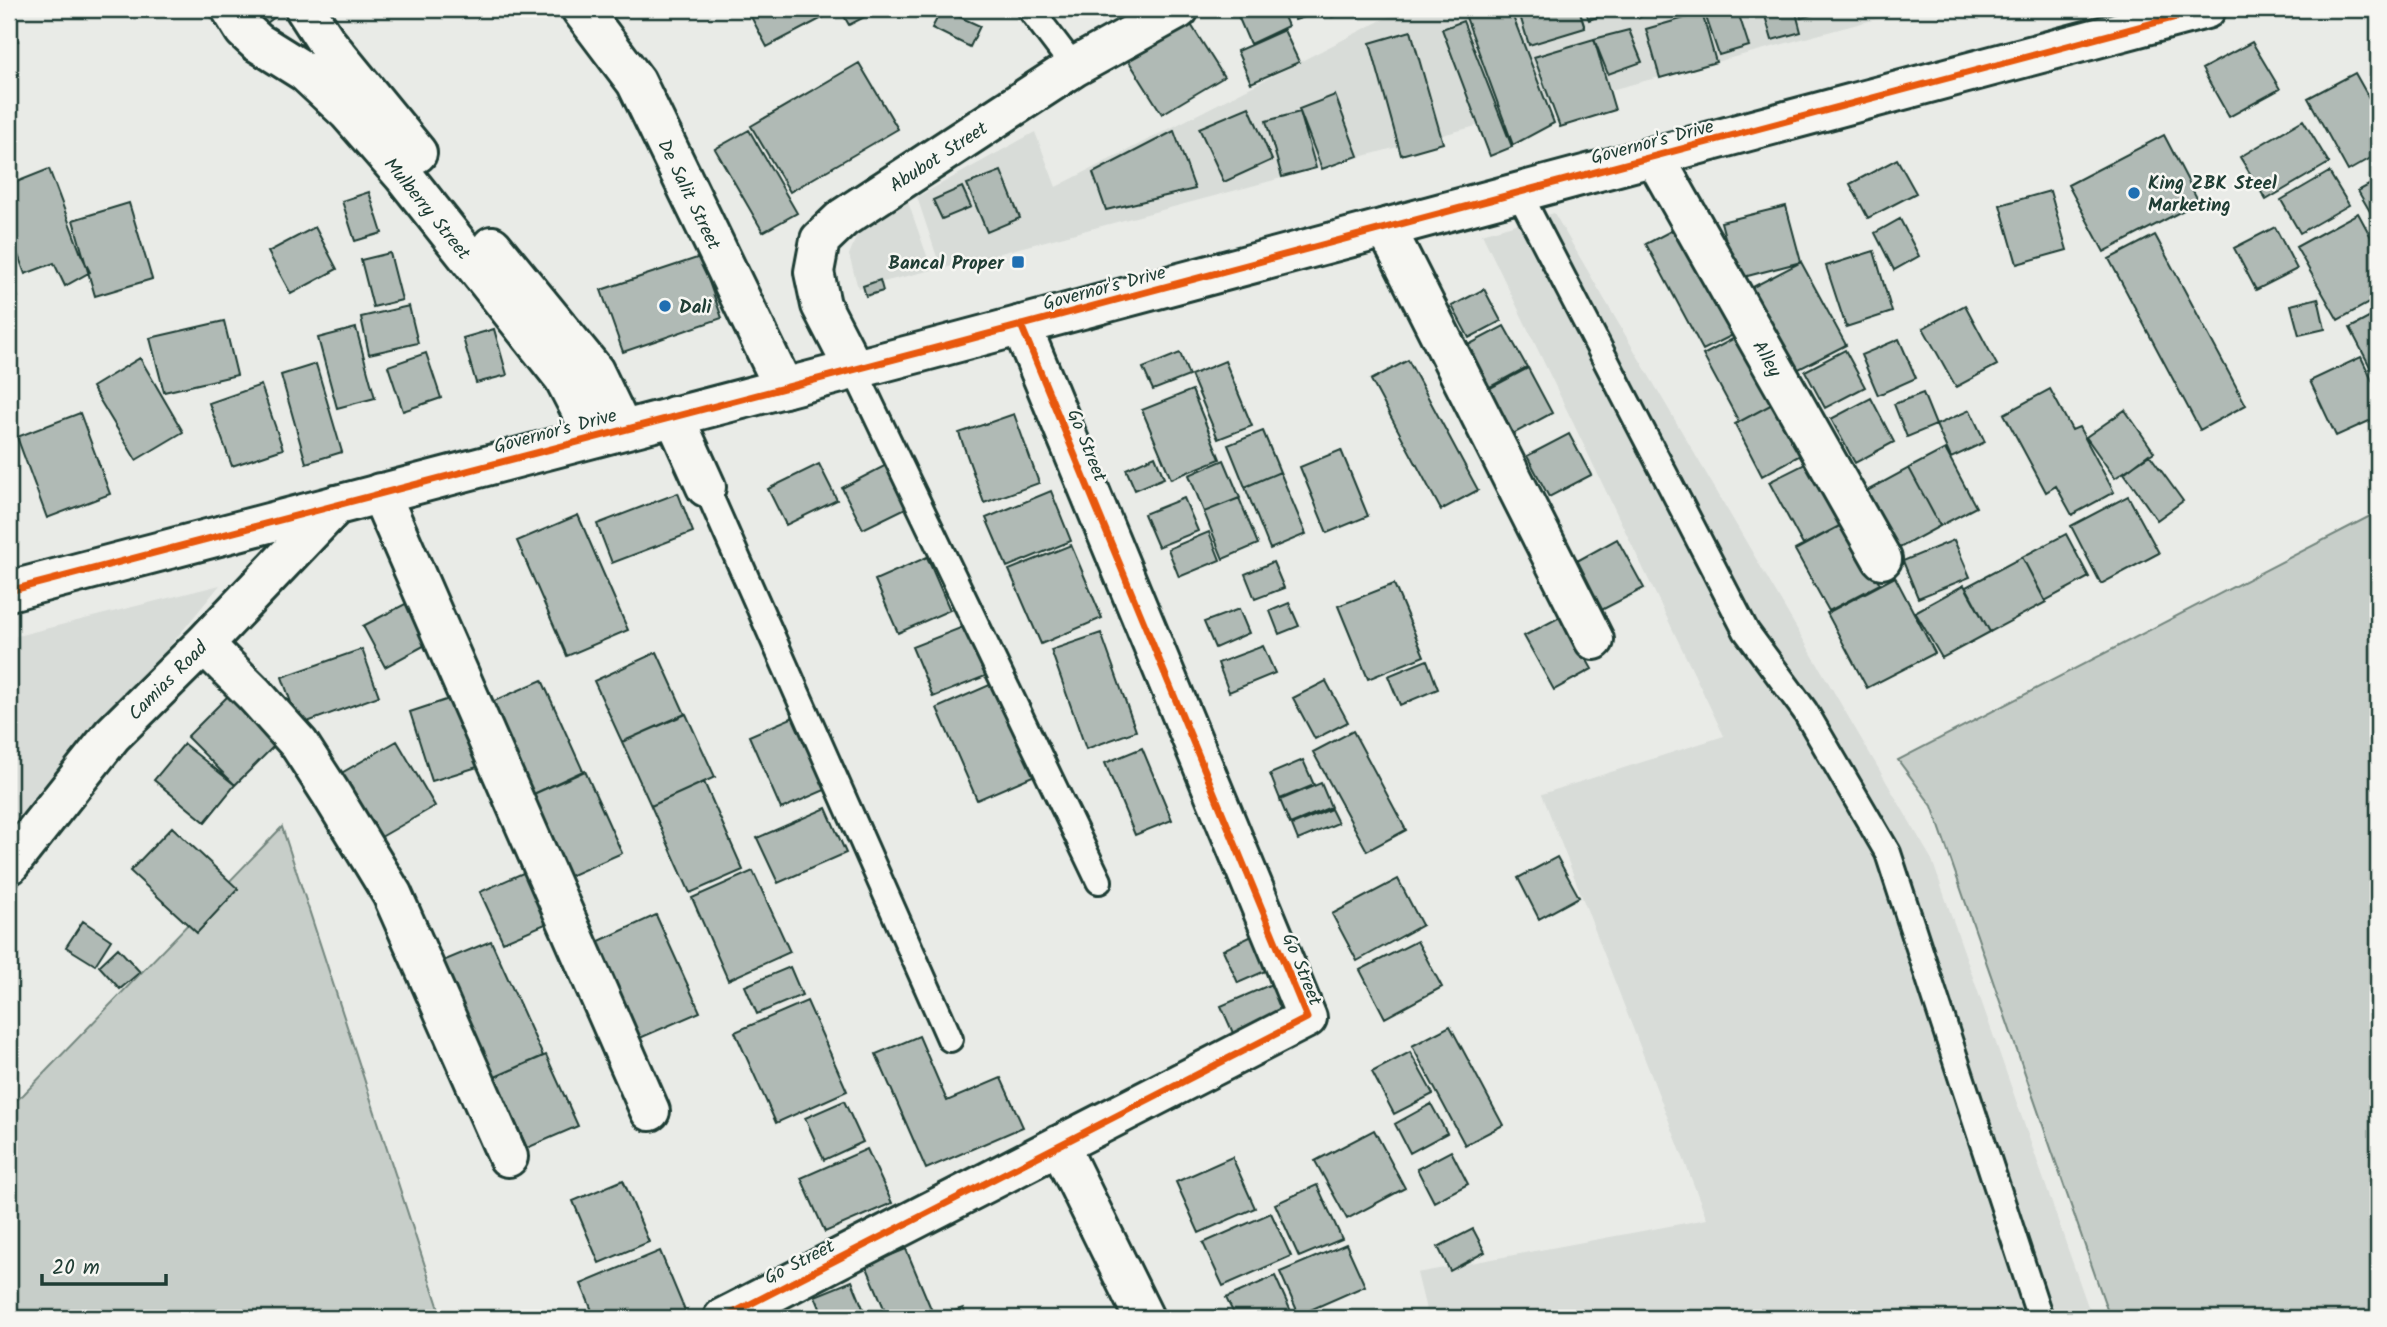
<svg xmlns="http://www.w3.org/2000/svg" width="2387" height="1327" font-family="Kalam,sans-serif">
	<rect width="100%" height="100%" fill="#e9ebe7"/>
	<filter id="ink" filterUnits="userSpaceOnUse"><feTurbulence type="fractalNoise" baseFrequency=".0143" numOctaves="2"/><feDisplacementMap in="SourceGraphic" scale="14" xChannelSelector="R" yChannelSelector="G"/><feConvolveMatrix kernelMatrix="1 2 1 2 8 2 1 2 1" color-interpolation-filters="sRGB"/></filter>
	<g filter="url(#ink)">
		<path fill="#d8dcd8" d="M1403 9H1914L941 269 917 197 1035 132 1056 187Z
			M908 202 932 270 858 288 849 255 857 235Z
			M1554 213 1932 860 2092 1318H1428L1417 1273 1707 1219 1542 794 1724 736 1482 234Z
			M220 585 73 764 9 843V638Z"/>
		<path fill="#c7cec9" stroke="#73867e" stroke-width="2" d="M2378 512V1318H2110L1932 806 1898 760Z
			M282 827 442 1318H9V1106L23 1095Z"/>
		<path fill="#b0bab5" stroke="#1f3d34" stroke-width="2" d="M252 9H270L276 16 263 26Z
			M747 9H822L826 16 767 47Z
			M840 9H880L849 25Z
			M942 9 980 26 970 47 932 28Z
			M1235 9H1281L1288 26 1250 44Z
			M1291 9H1319L1320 12 1295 20Z
			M1330 9H1361L1332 17Z
			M1463 9H1510L1554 123 1513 145Z
			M1518 9H1579L1585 28 1529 45Z
			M1585 9H1619L1589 20Z
			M1634 9H1655L1639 18Z
			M1721 9H1737L1749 46 1719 55 1705 14Z
			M1763 9H1795L1801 32 1772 40Z
			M1799 9H1831L1801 18Z
			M9 13 18 41 9 44Z
			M1702 13 1716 62 1660 78 1646 29Z
			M1463 21 1512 147 1490 156 1442 29Z
			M1190 23 1224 77 1162 114 1128 60Z
			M1284 30 1299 62 1251 83 1237 51Z
			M1629 30 1642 62 1608 74 1594 39Z
			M1411 31 1443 143 1401 155 1370 43Z
			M1594 39 1615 110 1560 127 1534 57Z
			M2252 42 2280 89 2229 117 2202 69Z
			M859 63 898 129 790 192 751 126Z
			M2355 73 2378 114V154L2348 171 2308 98Z
			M1335 95 1358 156 1322 169 1299 109Z
			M1249 107 1272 160 1224 182 1199 128Z
			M1300 112 1316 168 1282 177 1266 121Z
			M2303 120 2329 163 2266 200 2240 157Z
			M749 130 797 213 763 232 715 149Z
			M1174 131 1195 189 1106 210 1093 173Z
			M2164 135 2199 202 2104 252 2068 185Z
			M1897 159 1916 193 1868 218 1850 184Z
			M49 169 81 254 90 272 65 286 54 263 25 274 9 230V185Z
			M1001 171 1020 218 987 232 967 184Z
			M2329 172 2349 205 2300 233 2281 200Z
			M2378 180V225L2358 191Z
			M962 187 971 207 942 219 933 200Z
			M2050 191 2067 250 2017 264 2000 205Z
			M369 192 382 233 355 241 342 201Z
			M129 203 152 279 95 296 73 220Z
			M1786 206 1801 262 1736 279 1721 222Z
			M2358 213 2378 250V298L2338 320 2296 247Z
			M1900 219 1919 256 1894 270 1875 233Z
			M1686 223 1743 330 1703 350 1646 244Z
			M315 227 337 269 291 294 268 252Z
			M2275 227 2297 269 2256 290 2234 248Z
			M2155 235 2246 405 2200 430 2109 259Z
			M1874 251 1892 312 1846 327 1826 266Z
			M390 253 402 300 373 307 361 260Z
			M700 257 722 318 623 352 601 290Z
			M1801 262 1846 345 1795 371 1751 288Z
			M9 274 18 297 9 301Z
			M880 280 883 291 866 296 863 286Z
			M1484 289 1501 321 1469 338 1452 306Z
			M2318 298 2325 329 2299 335 2291 305Z
			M1965 305 1997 365 1956 387 1923 328Z
			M409 306 418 343 369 354 361 317Z
			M2378 313V382L2350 328Z
			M224 321 237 375 164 392 150 338Z
			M1504 326 1527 367 1477 394 1455 352Z
			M356 328 375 398 337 408 318 338Z
			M494 329 507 375 476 383 463 338Z
			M1742 334 1778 401 1739 422 1703 355Z
			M1899 339 1916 378 1878 395 1861 355Z
			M1845 350 1865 387 1825 408 1805 371Z
			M426 353 441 398 403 411 388 366Z
			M1180 353 1189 376 1153 390 1143 368Z
			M2361 357 2378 393V417L2336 436 2310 381Z
			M140 358 183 432 136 460 92 387Z
			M1408 360 1478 490 1441 510 1371 380Z
			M1225 361 1252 426 1218 439 1191 375Z
			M316 364 342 452 306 463 281 375Z
			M1528 368 1552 413 1502 440 1477 395Z
			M261 385 283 449 232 466 209 403Z
			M2050 389 2072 430 2079 427 2114 492 2072 515 2056 486 2046 492 2004 414Z
			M1192 390 1220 459 1171 479 1142 410Z
			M1923 393 1936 425 1907 437 1894 404Z
			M1871 398 1894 442 1855 463 1831 419Z
			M1778 401 1806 452 1762 476 1735 424Z
			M1970 410 1985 442 1951 458 1936 425Z
			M2125 410 2154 452 2115 478 2086 437Z
			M80 413 110 494 47 518 17 437Z
			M1014 414 1039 483 984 503 959 433Z
			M1263 431 1280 472 1245 487 1228 445Z
			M1569 434 1591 475 1549 497 1527 456Z
			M1945 449 1976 507 1940 526 1909 468Z
			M1341 450 1368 516 1327 533 1300 467Z
			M2149 454 2183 501 2157 520 2124 473Z
			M1155 456 1164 478 1135 490 1126 469Z
			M1224 460 1240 498 1204 512 1189 475Z
			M1813 460 1847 522 1803 545 1769 482Z
			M892 462 914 504 863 529 842 488Z
			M819 464 837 500 786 525 768 489Z
			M1909 468 1940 526 1896 550 1865 492Z
			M1280 472 1306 534 1270 549 1245 487Z
			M1051 491 1071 541 1007 567 986 518Z
			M678 493 693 532 612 563 597 524Z
			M2128 496 2159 553 2101 584 2071 526Z
			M1184 498 1198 531 1158 547 1144 514Z
			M1239 498 1258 544 1223 559 1204 512Z
			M578 515 628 630 567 656 517 541Z
			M1847 522 1880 584 1829 611 1795 550Z
			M1209 532 1220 560 1179 577 1168 549Z
			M2066 534 2089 577 2045 601 2022 557Z
			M1617 539 1644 588 1594 614 1568 566Z
			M1954 540 1970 577 1918 598 1903 561Z
			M1071 545 1102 618 1041 644 1009 570Z
			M927 557 950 610 898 633 875 580Z
			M2022 557 2046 602 1990 632 1966 587Z
			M1273 562 1284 588 1255 599 1245 574Z
			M1895 577 1935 653 1867 688 1827 613Z
			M1394 584 1424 656 1368 679 1338 606Z
			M1964 585 1990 632 1942 658 1915 612Z
			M409 602 431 642 385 667 363 626Z
			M1289 603 1299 626 1279 634 1270 611Z
			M1239 609 1249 633 1215 648 1204 622Z
			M1562 616 1592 669 1554 690 1524 636Z
			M968 625 988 675 933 697 912 647Z
			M1101 633 1136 731 1086 749 1051 650Z
			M1263 646 1275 673 1229 692 1218 663Z
			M362 649 379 696 299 725 282 677Z
			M657 652 685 714 622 742 594 681Z
			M1427 660 1438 689 1400 705 1388 676Z
			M542 680 583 771 527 797 485 705Z
			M1001 680 1042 772 977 800 937 708Z
			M1326 681 1348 722 1315 739 1293 698Z
			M464 694 487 764 432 781 410 712Z
			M228 696 276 744 235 785 187 737Z
			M803 713 834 786 781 809 749 736Z
			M686 714 715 777 651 806 622 742Z
			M1353 731 1406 830 1367 851 1313 752Z
			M397 741 435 806 369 844 331 779Z
			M184 744 235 785 205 822 154 780Z
			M1142 748 1172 820 1135 835 1105 763Z
			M1303 760 1314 785 1280 799 1270 774Z
			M585 771 622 853 563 879 527 797Z
			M704 782 743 870 690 893 651 806Z
			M1321 783 1331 807 1290 824 1280 800Z
			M826 808 846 853 778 883 757 838Z
			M1331 809 1338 823 1298 840 1292 825Z
			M172 827 238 889 197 933 130 871Z
			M1557 857 1579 897 1539 919 1518 878Z
			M539 866 562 917 503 942 480 892Z
			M753 871 790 952 728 980 692 898Z
			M1398 879 1422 925 1357 961 1332 914Z
			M656 915 700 1012 640 1038 597 942Z
			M83 921 111 940 95 965 66 947Z
			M1256 934 1272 968 1238 983 1223 950Z
			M491 941 543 1056 495 1077 443 961Z
			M1417 941 1442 987 1385 1018 1360 970Z
			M118 948 140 972 120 989 99 966Z
			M790 967 802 995 757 1014 745 986Z
			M1274 983 1290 1018 1237 1042 1221 1006Z
			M807 1001 847 1091 776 1123 735 1032Z
			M1450 1026 1503 1125 1465 1145 1412 1046Z
			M919 1036 947 1101 1001 1078 1023 1127 926 1169 876 1054Z
			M1410 1052 1433 1094 1394 1114 1372 1072Z
			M546 1055 578 1126 527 1148 495 1077Z
			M844 1101 863 1142 824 1160 805 1118Z
			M1431 1104 1447 1133 1410 1153 1395 1124Z
			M1374 1130 1405 1188 1347 1219 1315 1161Z
			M867 1149 892 1203 825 1232 801 1178Z
			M1451 1151 1468 1184 1434 1202 1417 1169Z
			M1232 1157 1255 1208 1199 1233 1176 1182Z
			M623 1180 649 1242 599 1263 573 1201Z
			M1317 1185 1342 1239 1299 1257 1275 1204Z
			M1271 1213 1291 1256 1223 1286 1203 1243Z
			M1473 1229 1485 1252 1450 1271 1438 1247Z
			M1346 1244 1365 1286 1299 1315 1280 1272Z
			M906 1249 932 1311 915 1318H888L866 1265Z
			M660 1251 688 1318H595L581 1284Z
			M1275 1276 1294 1318H1236L1226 1298Z
			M852 1281 867 1318H824L815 1296Z
			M963 1308 967 1318H917L934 1312 936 1318Z"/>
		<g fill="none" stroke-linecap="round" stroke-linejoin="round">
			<defs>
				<path id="lane" d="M1030 9 1074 67
					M1519 193 1746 631 1805 711 1888 853 2040 1318
					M854 369 1099 881
					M706 487 950 1039"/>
				<path id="street" d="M231 9 244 30 257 42 305 72 348 112 404 176 564 378 594 436
					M305 9 327 43 417 153
					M581 9 636 82 784 388
					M1654 156 1882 559
					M1386 228 1594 640
					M492 246 594 371 622 429
					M854 369 821 305 814 272 820 240 843 218 1074 67 1179 9
					M674 416 706 487
					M380 493 650 1111
					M204 644 254 694 299 744 330 792 392 894 508 1157
					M9 865 112 735 204 644 336 505
					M1059 1145 1144 1318
					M723 1318 1307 1018 1021 325"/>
				<path id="highway" d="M9 591 921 352 2206 9"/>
			</defs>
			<use href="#lane" stroke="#1f3d34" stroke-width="30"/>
			<use href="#street" stroke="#1f3d34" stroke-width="44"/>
			<use href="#highway" stroke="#1f3d34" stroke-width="44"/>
			<use href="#lane" stroke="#f6f6f2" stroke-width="24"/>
			<use href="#street" stroke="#f6f6f2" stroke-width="38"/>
			<use href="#highway" stroke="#f6f6f2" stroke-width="38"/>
			<defs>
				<path id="cycleway" d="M9 591 921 352 2206 9
					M723 1318 1307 1018 1021 325"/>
			</defs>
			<use href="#cycleway" stroke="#f6f6f2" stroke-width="11"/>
			<use href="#cycleway" stroke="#e8590c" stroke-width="7"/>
		</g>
	</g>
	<g fill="#1f6fb2" stroke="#f6f6f2" stroke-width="2.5">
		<circle cx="2134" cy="193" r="7"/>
		<rect x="1011" y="255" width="14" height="14" rx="3.5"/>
		<circle cx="665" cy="306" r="7"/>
	</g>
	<g text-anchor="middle" stroke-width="5" stroke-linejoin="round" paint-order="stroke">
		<g font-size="19" fill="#1f3d34" stroke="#f6f6f2">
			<text transform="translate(1652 141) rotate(-15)" y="7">Governor's Drive</text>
			<text transform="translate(938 156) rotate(-33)" y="7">Abubot Street</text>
			<text transform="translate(690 194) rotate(64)" y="7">De Salit Street</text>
			<text transform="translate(428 208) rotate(51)" y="7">Mulberry Street</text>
			<text transform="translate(1104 287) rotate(-15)" y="7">Governor's Drive</text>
			<text transform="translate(1768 358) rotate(60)" y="7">Alley</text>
			<text transform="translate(555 430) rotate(-15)" y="7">Governor's Drive</text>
			<text transform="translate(1088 445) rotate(68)" y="7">Go Street</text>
			<text transform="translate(167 680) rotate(-45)" y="7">Camias Road</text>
			<text transform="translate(1303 969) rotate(68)" y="7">Go Street</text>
			<text transform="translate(799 1261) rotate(-27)" y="7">Go Street</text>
		</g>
		<g font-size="19" font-weight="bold" fill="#1f3d34" stroke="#f6f6f2" text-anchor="start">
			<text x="2148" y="189">King ZBK Steel<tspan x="2148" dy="22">Marketing</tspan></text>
			<text x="1004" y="269" text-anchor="end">Bancal Proper</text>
			<text x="679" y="313">Dali</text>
		</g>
	</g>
	<rect width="2387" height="1327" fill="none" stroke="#f6f6f2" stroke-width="35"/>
	<rect x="18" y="18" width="2352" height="1292" fill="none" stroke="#1f3d34" stroke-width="2.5" filter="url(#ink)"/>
	<path d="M42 1274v10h124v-10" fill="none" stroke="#1f3d34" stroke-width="3.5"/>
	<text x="52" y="1274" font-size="21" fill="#1f3d34" stroke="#f6f6f2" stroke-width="5" paint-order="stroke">20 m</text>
</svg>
